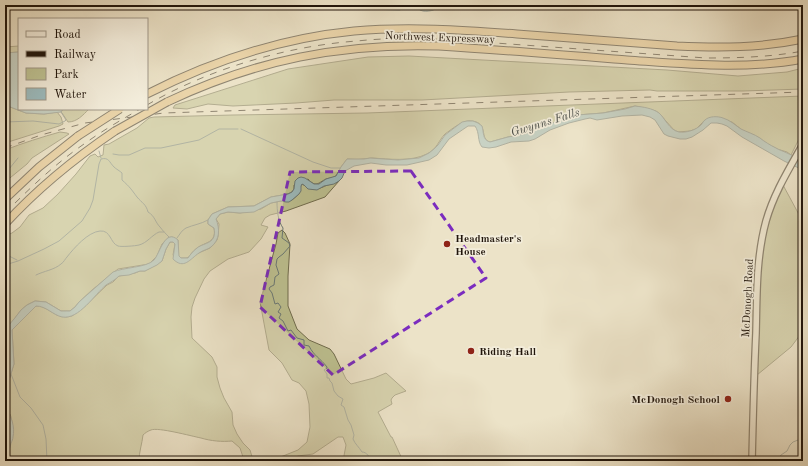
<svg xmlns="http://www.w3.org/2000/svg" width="808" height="466" font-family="'Old Standard TT',serif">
	<rect width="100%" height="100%" fill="#ece3c8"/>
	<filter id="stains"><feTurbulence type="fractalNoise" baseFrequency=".005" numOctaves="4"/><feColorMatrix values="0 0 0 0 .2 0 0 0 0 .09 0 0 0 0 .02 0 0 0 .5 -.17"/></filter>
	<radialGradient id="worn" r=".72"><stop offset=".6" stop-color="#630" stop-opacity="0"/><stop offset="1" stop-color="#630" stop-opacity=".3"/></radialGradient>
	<path fill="#bec292" stroke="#6f6c4e" d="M19 46V52L5 53V47Z
		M409 56 667 70 738 76 787 72 803 68V89L743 91H657L650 90 569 92 422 100H334L296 103 233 106 208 104 187 109 173 108 175 105 288 69 368 57Z
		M803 96V131L791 155 787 152 777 149 767 144 759 138 742 130 732 122 705 120 696 129 690 131 678 132 674 130 665 120 660 114 656 111 649 109 635 106 603 113 577 115 561 120 524 134 508 137 490 142C479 139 489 123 472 121 464 119 452 129 445 134 438 141 438 148 427 154 411 162 389 159 372 158 369 158 366 159 363 159 357 160 352 159 347 159L341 167 336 176C333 178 329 178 326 179 318 183 316 188 308 179L294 185V189L292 192 288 194 271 197 254 206 228 207 212 214 208 220V224L214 228C217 243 205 242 197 248 193 251 190 255 188 258H181L178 256V240L172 237 168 238 162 244 157 256 149 264 118 269 92 290 79 302 75 307 70 311H61L46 302 35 301 27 305 21 310 7 329 5 345V237L7 235 12 233 20 227 29 215 43 208 58 194 76 174 90 156 95 154 98 157 103 155 104 145 109 144 137 128 149 118 154 117 233 115 367 113Z
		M5 105 26 113 44 114 57 112 61 117 63 124 59 126 5 143Z
		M63 109H89C83 115 77 122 68 122L62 113 61 112Z
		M60 132 67 133 69 134 32 158 27 164 5 182V150C23 143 42 137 60 132Z
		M339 181 325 197 286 211 270 215 265 218 261 225 268 227 261 239 249 252 228 259 210 271 204 279 195 298 192 307 191 317 192 338 212 357 217 367V377L220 388 224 398 232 412 233 425 237 434 243 443 250 450 253 460 243 457 240 448 232 441C222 442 211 441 201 438 191 436 158 427 151 430 148 431 145 433 143 435 142 444 139 452 139 461H5V452H7C12 446 14 421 10 414 9 413 7 411 5 410V393L14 364 12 330 36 306H40L45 308 57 315 66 317 72 316 84 307 107 285 113 282 119 276 135 273 140 271H145L162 261 166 249 170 242H173L175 244 173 255 178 262 210 248 217 240 218 236 219 224 216 219 220 214 228 212 240 213 261 209 271 203 281 201 292 200 299 194 301 185 302 184C311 189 313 191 323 187 328 184 332 185 339 181Z
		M783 185 803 222V331L791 347 757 375 760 264 767 229 776 199Z
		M282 230 285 233 290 244 288 276V306L297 329 309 340 330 349 334 354 346 379 351 384 374 378 386 373 406 391 395 395 392 398 391 400 392 404 378 412 391 437H392L403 461H343L346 445 343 437H338L313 454 298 456 288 461H281L278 458 298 450 307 442 310 427 309 404 306 391 299 383 292 380 282 363 269 350 260 302 276 244 278 233Z"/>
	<path fill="#9cbcbf" stroke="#6a7977" d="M362 5H442C437 9 427 14 420 10 417 8 419 7 415 6 412 5 408 6 405 6L400 10 367 9Z
		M19 52V109H63L61 112 44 114 26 113 5 105V53Z
		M635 106C643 107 652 108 659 113 665 118 669 130 679 132 686 133 696 130 701 125 703 123 703 121 705 120 709 116 718 116 723 118 730 120 735 125 741 129 747 132 754 134 760 138 765 142 770 145 776 148 779 150 783 151 787 153 793 155 797 160 803 161V170L784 161 742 137 727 126 722 124 717 123H711L703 130 692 137 686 139H680L668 136 664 134 655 120 650 117 642 115 622 116 597 120 590 118 585 119 569 123 550 130 535 139 529 141 511 142 496 147 489 148 482 147C477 141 480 133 475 126H468L449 139 437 155 429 160 407 165H386L371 163 354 166 345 171 342 178 339 181 334 184 324 186 317 190 308 189 304 185 302 184 301 186V191L299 194 292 200 289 202H286L281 201 271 203 254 212 240 213 228 212 220 214 216 219C220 229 220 240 211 247 207 250 203 250 199 253 190 259 184 270 173 259L175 244 173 242H170L166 249 162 261 157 265 145 271H140L129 275 119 276C115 280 111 282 106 285 95 294 79 320 62 317 53 315 46 306 36 306L12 330 14 364 5 393V372L7 366 8 359 5 345 7 329 8 326 14 319 21 310 27 305 35 301 46 302 61 311H70L75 307 79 302 113 272C124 267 146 268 154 260 160 253 165 228 178 240L179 256 181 258H188C190 255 193 251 197 248 205 242 217 244 214 228L208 224V220L212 214 228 207 254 206 271 197 288 194 292 192 294 189 295 181 298 178 301 177 305 178 314 184H319L326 179 336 176 341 167 347 159H364L370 158 398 160 419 158 429 153 434 149 438 145 445 135 462 122 467 121H473L478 123 482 126C484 132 482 140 490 142L508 137 524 134 561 120 577 115 603 113 625 109Z
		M5 410C12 415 15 428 13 437 13 439 12 441 11 443 10 447 10 449 7 452H5V440L6 437 5 430Z"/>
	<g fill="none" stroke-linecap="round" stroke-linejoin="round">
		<path stroke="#6a7977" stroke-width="1" d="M5 122 33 121 59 124 65 121 66 120 61 112
			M241 129 313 162 331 168H340
			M99 151 101 158
			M113 154 119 155H129L145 148H161L199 140 219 129H238
			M5 174 18 158
			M277 202C277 211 278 221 283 228L282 238 289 243 290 246 283 254 279 257 277 259 276 265 279 274 275 277 274 285 270 287 269 289 272 293 275 304 278 303 281 307 278 312 281 314 279 318 283 321 288 331 291 330 297 338 304 340V345L309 346C314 356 320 358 327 367V368L324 370 327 374V378H329L330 381 332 383 334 391 338 396 343 399 341 405 344 407 348 420 351 425 354 435 353 439C355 444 359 447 362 452 367 452 369 457 372 461
			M177 238C180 234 182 230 186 228 193 225 201 224 208 220
			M5 254 17 260
			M5 265 18 261 44 249 59 241 82 221 90 208 93 200 99 164 101 159C109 157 109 162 114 167 116 169 120 171 122 173V180C130 187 131 189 137 197 142 203 146 204 148 212 155 216 155 222 160 227 163 231 166 234 169 237
			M36 275C44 271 54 270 61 264 64 262 65 259 67 257 74 248 88 232 100 231 111 230 110 243 118 246 121 247 135 246 139 245 147 243 152 235 159 232H164
			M11 374 20 397 31 408 43 425 46 439 47 461
			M777 461 781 455 787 451 790 445 793 442 803 438"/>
		<defs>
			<path id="secondary" d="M752 461C753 418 754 376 756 333 757 295 756 258 766 221 774 193 789 169 803 144"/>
			<path id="motorway" d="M147 94C212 61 282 38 354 31 408 26 463 30 517 34 570 38 623 42 677 46 720 48 760 48 803 39
				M167 102C256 60 341 43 439 46 502 50 564 55 627 60 686 64 745 70 803 59
				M5 199 39 167 78 136
				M5 224C38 188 75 158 115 131"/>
		</defs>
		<use href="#secondary" stroke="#20150b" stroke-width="8"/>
		<use href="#motorway" stroke="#20150b" stroke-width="9"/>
		<use href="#secondary" stroke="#f3eddb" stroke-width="5.5"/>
		<use href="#motorway" stroke="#e6c284" stroke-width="7"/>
		<path stroke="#20150b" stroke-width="1" stroke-dasharray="7 7" stroke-linecap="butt" d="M147 105C208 69 287 46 357 41 385 38 412 38 439 39L706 58C739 58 771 57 803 51
			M5 148 41 135 85 123 164 113 803 92
			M5 213C30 188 55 164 84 144 102 131 121 120 140 109"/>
		<defs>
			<path id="motorway-bridge" d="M115 131 167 102
				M78 136 120 109"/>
		</defs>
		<use href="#motorway-bridge" stroke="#20150b" stroke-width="9" stroke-linecap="butt"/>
		<use href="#motorway-bridge" stroke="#e6c284" stroke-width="7"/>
	</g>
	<path d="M0 0H808V466H0ZM411 171 486 278 333 375 260 307 290 172Z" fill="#ece3c8" fill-opacity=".55" fill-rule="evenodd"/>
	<path fill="none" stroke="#7b2cbf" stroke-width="3" stroke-dasharray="8 5" stroke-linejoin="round" d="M411 171 486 278 333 375 260 307 290 172Z"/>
	<g fill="#8f2418" stroke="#f3eddb" stroke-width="1.5">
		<circle cx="447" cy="244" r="4"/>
		<circle cx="471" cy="351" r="4"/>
		<circle cx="728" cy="399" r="4"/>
	</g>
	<g text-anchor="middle" stroke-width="3.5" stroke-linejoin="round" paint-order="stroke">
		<g font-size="11" fill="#20150b" stroke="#f3eddb">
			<text transform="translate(440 37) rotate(2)" y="4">Northwest Expressway</text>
			<text transform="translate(747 298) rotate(-87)" y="4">McDonogh Road</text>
		</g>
		<g font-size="11" font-weight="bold" fill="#20150b" stroke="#f3eddb" text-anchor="start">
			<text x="455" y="242">Headmaster's<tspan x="455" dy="13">House</tspan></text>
			<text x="479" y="355">Riding Hall</text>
			<text x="720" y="403" text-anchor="end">McDonogh School</text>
		</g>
		<g font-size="12" font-style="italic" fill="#4b4f4a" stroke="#f3eddb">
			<text transform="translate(545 122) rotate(-17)" y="4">Gwynns Falls</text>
		</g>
	</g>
	<rect width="808" height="466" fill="none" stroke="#ece3c8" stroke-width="20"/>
	<rect x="6" y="6" width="796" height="454" fill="none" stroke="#20150b" stroke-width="2"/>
	<rect x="10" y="10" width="788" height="446" fill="none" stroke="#20150b"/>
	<rect x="18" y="18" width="130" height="92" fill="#f3eddb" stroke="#9f9788"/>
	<rect x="26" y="31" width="20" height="6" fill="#f3eddb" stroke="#9f9788"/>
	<text x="54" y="38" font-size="12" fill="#20150b">Road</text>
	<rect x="26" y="51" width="20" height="6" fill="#20150b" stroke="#9f9788"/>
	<text x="54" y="58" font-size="12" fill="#20150b">Railway</text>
	<rect x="26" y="68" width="20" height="12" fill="#bec292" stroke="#9f9788"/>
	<text x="54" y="78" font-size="12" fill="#20150b">Park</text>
	<rect x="26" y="88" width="20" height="12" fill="#9cbcbf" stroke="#9f9788"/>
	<text x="54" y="98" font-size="12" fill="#20150b">Water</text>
	<rect width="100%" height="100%" filter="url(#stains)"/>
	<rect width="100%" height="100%" fill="url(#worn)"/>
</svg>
